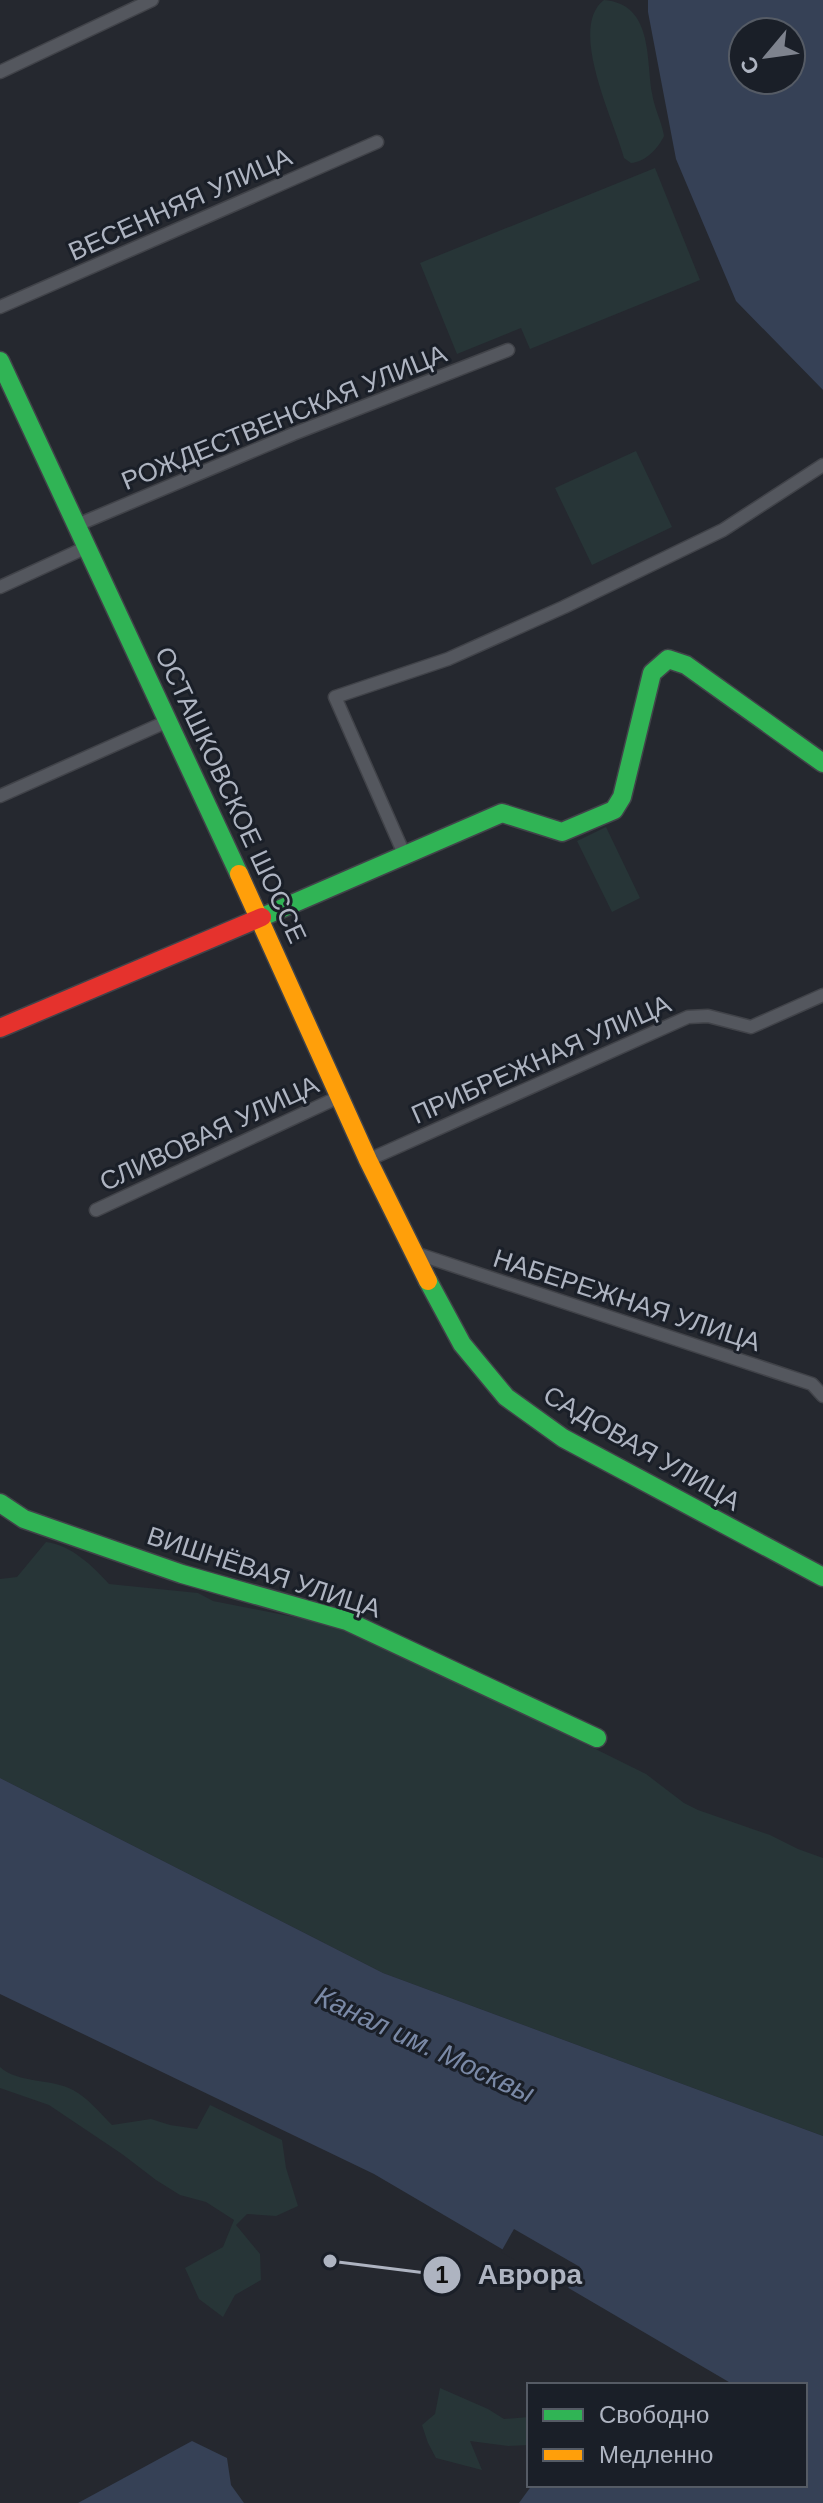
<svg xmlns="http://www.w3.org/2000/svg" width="823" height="2503" font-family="Arial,sans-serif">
	<rect width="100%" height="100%" fill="#25282f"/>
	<path fill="#273537" d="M604 0C653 4 646 58 652 93 654 108 662 122 664 136 658 149 645 162 631 163L624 158C615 122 567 28 604 0Z
		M655 168 700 280 530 349 521 328 457 354 420 263Z
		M636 451 672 527 592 565 555 488Z
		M606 827 640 898 612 912 577 841Z
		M46 1542C71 1545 93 1566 109 1584L198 1593 213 1601 304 1619 364 1634 495 1694 535 1719 646 1774 684 1803 698 1810 770 1835 798 1849 823 1858V2136L383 1973 0 1778V1579L17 1577Z
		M0 2067C19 2084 51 2078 73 2090 89 2099 100 2113 112 2125L151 2119 170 2125 197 2129 210 2105 282 2140 286 2168 298 2206 276 2216 247 2214 236 2225 260 2254 261 2280 235 2295 223 2317 199 2299 185 2268 223 2247 234 2220 206 2202 180 2195 156 2180 122 2154 49 2105 0 2088Z
		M440 2388 488 2409 504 2419 529 2417V2445L508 2446 470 2441 482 2470 436 2458 428 2443 422 2425 435 2414Z"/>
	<path fill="#364156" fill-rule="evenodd" d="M648 0H823V390L736 301 676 159 648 12ZM791 32V80H743V32Z
		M0 1778 383 1973 823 2136V2503H519L532 2485H805V2385H734L374 2174 0 1994Z
		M192 2441 227 2458 231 2485 244 2503H78Z"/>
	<path fill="#25282f" d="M514 2229 580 2267 567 2290 501 2252Z"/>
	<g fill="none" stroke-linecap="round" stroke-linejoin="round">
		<defs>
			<path id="street" d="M0 72 152 0
				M0 307 377 142
				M77 525 293 434 508 350
				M0 587 87 547
				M0 796 168 721
				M405 856 335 697 448 659 564 607 723 530 823 465
				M368 1160 688 1017 708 1016 751 1027 823 995
				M96 1210 341 1096
				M412 1252 812 1384 823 1396"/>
			<path id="fast" d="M0 361 239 874
				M262 917 502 813 562 832 614 810 622 797 652 673 668 659 686 665 823 763
				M428 1281 462 1344 506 1397 563 1438 823 1577
				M0 1503 24 1519 182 1574 347 1621 597 1738"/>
			<path id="slow" d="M239 874 368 1160 428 1281"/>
			<path id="jam" d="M0 1028 262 917"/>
		</defs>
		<use href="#street" stroke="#414349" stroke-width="15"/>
		<use href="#fast" stroke="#414349" stroke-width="21"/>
		<use href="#slow" stroke="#414349" stroke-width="21"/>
		<use href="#jam" stroke="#414349" stroke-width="21"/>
		<use href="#street" stroke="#54575e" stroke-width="12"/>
		<use href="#fast" stroke="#30b455" stroke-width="18"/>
		<use href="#slow" stroke="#ff9f0a" stroke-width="18"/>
		<use href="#jam" stroke="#e5322d" stroke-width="18"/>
	</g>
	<g text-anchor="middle" stroke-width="6" stroke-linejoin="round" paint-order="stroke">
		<g font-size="26" fill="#aeb4c1" stroke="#1a1f28">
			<text transform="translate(180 204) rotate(-24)" y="9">ВЕСЕННЯЯ УЛИЦА</text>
			<text transform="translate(284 417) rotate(-22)" y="9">РОЖДЕСТВЕНСКАЯ УЛИЦА</text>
			<text transform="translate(231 795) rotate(65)" y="9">ОСТАШКОВСКОЕ ШОССЕ</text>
			<text transform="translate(541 1059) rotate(-24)" y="9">ПРИБРЕЖНАЯ УЛИЦА</text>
			<text transform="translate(209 1133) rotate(-25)" y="9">СЛИВОВАЯ УЛИЦА</text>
			<text transform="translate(627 1300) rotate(18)" y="9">НАБЕРЕЖНАЯ УЛИЦА</text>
			<text transform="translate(642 1448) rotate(30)" y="9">САДОВАЯ УЛИЦА</text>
			<text transform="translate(264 1572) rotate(18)" y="9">ВИШНЁВАЯ УЛИЦА</text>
		</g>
		<g font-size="28" font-style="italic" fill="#7a89a6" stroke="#1a1f28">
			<text transform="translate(425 2044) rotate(25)" y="10">Канал им. Москвы</text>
		</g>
	</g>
	<path fill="none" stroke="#aeb4c1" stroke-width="3" d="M330 2261L442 2275"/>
	<g fill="#aeb4c1" stroke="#1a1f28" stroke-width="3">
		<circle cx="330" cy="2261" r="8"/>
		<circle cx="442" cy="2275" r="20"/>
	</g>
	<g font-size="24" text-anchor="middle" font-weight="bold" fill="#111">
		<text x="442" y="2283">1</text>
	</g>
	<g font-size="28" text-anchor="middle" font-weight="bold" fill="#aeb4c1" stroke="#1a1f28" stroke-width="6" stroke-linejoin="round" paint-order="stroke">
		<text x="530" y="2284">Аврора</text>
	</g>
	<rect x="527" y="2383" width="280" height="104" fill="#1a1f28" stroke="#555b65" stroke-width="2"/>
	<rect x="543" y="2409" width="40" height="12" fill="#30b455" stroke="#555b65" stroke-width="2"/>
	<text x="599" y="2423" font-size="24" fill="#aeb4c1">Свободно</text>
	<rect x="543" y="2449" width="40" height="12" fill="#ff9f0a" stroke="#555b65" stroke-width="2"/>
	<text x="599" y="2463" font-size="24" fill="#aeb4c1">Медленно</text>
	<g transform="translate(767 56) rotate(241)"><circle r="38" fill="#1a1f28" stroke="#555b65" stroke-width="2"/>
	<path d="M0-6L14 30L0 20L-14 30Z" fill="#7e838e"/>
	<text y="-12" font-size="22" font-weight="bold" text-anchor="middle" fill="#aeb4c1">С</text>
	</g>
</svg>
